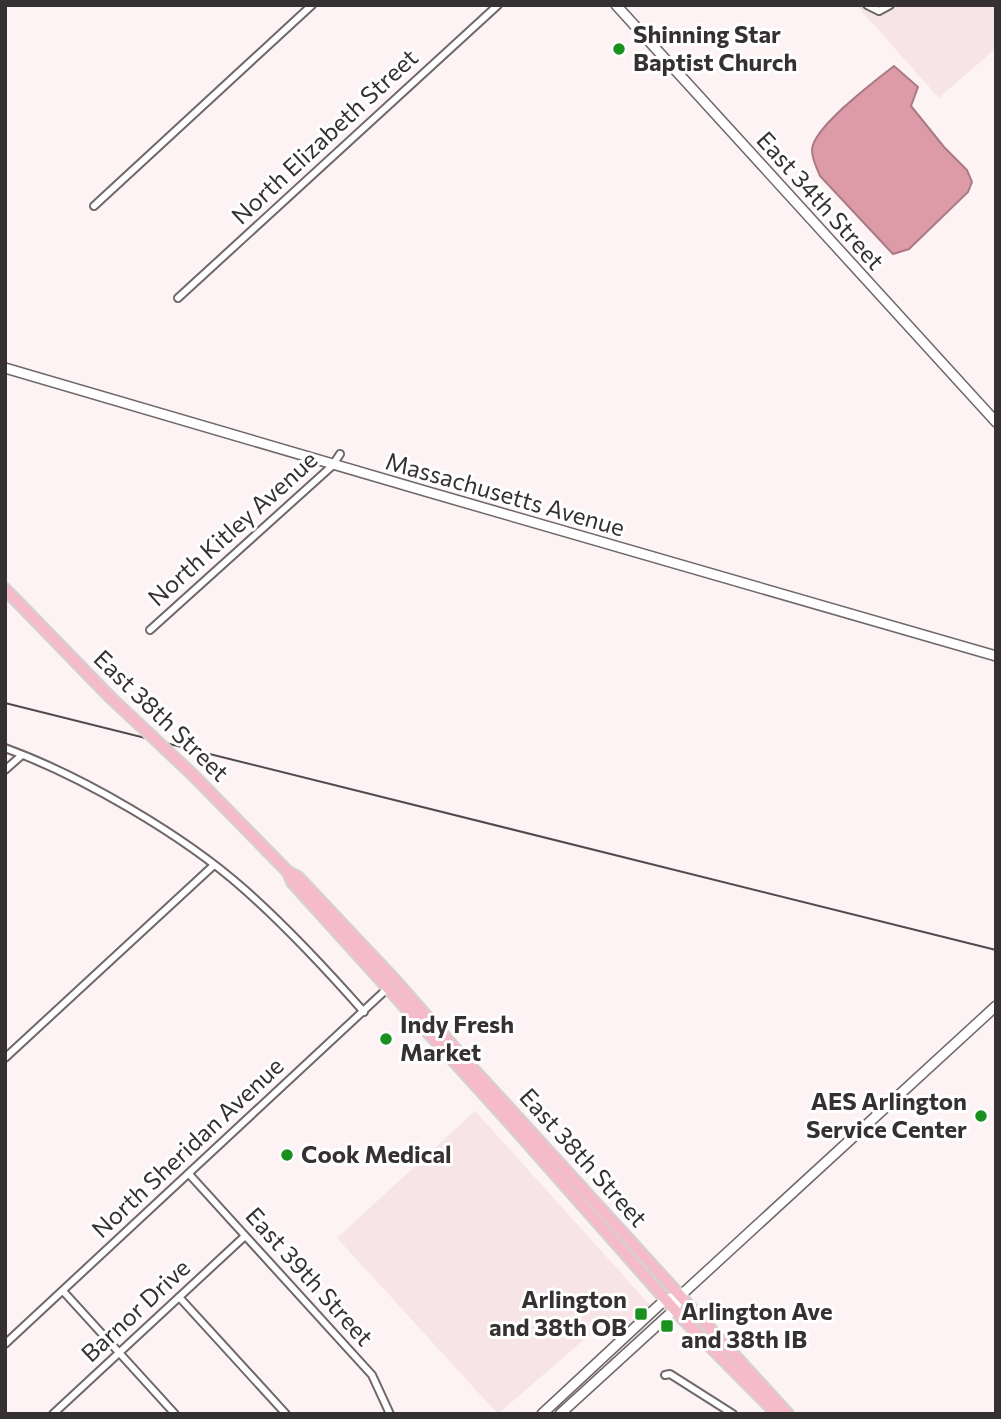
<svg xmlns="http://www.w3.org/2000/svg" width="1001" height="1419" font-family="Commissioner,sans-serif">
	<rect width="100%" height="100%" fill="#fdf2f4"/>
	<path fill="#f7e4e7" d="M859 5H996V48L939 98 858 7Z
		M475 1111 650 1305 612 1340 597 1328 498 1414 337 1238Z"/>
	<path fill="#dc9ba7" stroke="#aa7b84" stroke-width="2" d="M894 66 918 87 911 106 944 147 967 170 972 182 968 192 909 249 893 254 820 176C817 168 812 160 812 150 812 128 876 80 894 66Z"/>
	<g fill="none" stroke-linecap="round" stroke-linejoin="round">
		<defs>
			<path id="street" d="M867 5 879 11 890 5
				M94 206 312 5
				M178 298 498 5
				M150 630 332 466 340 454
				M5 748C82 776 183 835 244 889 287 927 326 969 364 1012
				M5 770 22 755
				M5 1058 214 865
				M189 1174 372 1375 390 1414
				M63 1291 175 1414
				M179 1297 286 1414
				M5 1344 389 987
				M665 1375 670 1374 733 1414
				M53 1414 245 1236"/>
			<path id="secondary" d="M616 5 996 422
				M5 368C335 466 665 560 996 656
				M542 1414 656 1308 666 1299 671 1298
				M560 1414 675 1309 680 1296 996 1006"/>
			<path id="primary" d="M5 589 110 697
				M193 775 288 872 298 877 395 980 467 1062 788 1414
				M288 872 292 882 516 1130 681 1317 777 1414"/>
		</defs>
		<use href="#street" stroke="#706768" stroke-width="10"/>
		<use href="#secondary" stroke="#706768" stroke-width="12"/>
		<use href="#primary" stroke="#d3d2d2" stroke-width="14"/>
		<use href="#street" stroke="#fff" stroke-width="6"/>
		<use href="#secondary" stroke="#fff" stroke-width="9"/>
		<use href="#primary" stroke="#f5bbc8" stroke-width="10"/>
		<path stroke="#4f4a4c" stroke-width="2" d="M5 703 996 950"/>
		<defs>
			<path id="primary-bridge" d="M110 697 193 775"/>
		</defs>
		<use href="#primary-bridge" stroke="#d3d2d2" stroke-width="14" stroke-linecap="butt"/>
		<use href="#primary-bridge" stroke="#f5bbc8" stroke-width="10"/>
	</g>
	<g fill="#1a911e" stroke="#fff" stroke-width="2.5">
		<circle cx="619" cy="49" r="7"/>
		<circle cx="386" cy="1039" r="7"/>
		<circle cx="981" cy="1116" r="7"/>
		<circle cx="287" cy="1155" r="7"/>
		<rect x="634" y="1307" width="14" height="14" rx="3.5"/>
		<rect x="660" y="1319" width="14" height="14" rx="3.5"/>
	</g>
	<g text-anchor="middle" stroke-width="6" stroke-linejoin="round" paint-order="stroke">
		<g font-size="24" font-weight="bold" fill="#353132" stroke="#fff" text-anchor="start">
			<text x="633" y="43">Shinning Star<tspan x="633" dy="28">Baptist Church</tspan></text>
			<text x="400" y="1033">Indy Fresh<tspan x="400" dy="28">Market</tspan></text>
			<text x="967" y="1110" text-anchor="end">AES Arlington<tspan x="967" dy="28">Service Center</tspan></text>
			<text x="301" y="1163">Cook Medical</text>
			<text x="627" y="1308" text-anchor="end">Arlington<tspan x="627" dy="28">and 38th OB</tspan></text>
			<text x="681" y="1320">Arlington Ave<tspan x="681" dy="28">and 38th IB</tspan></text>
		</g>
		<g font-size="24" fill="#353132" stroke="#fff">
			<text transform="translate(325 137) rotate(-43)" y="8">North Elizabeth Street</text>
			<text transform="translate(820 201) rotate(48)" y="8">East 34th Street</text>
			<text transform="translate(505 495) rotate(16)" y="8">Massachusetts Avenue</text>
			<text transform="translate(233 529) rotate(-42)" y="8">North Kitley Avenue</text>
			<text transform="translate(161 716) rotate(44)" y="8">East 38th Street</text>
			<text transform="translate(188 1148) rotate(-43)" y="8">North Sheridan Avenue</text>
			<text transform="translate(583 1158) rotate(48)" y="8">East 38th Street</text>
			<text transform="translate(309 1277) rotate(48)" y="8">East 39th Street</text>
			<text transform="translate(136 1311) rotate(-43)" y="8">Barnor Drive</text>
		</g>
	</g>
	<rect width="1001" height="1419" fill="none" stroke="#353132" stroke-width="14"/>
</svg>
